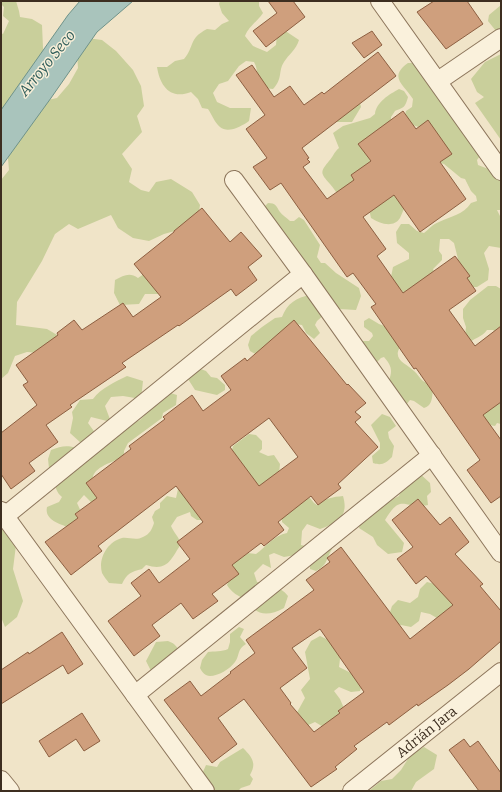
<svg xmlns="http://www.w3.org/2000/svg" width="502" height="792" font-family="Bitter,serif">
	<rect width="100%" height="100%" fill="#f0e4c8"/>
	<path fill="#c9cf9b" d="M1 1H16L19 11 20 17 32 19 42 25 43 48 45 56 1 127V33L3 34 9 21 3 16 4 7 1 4Z
		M220 1H259V6L263 13C257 22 249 26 245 36L253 46 267 52 276 45 277 34 284 30 299 40C296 50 289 54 284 62 278 71 283 79 273 89L263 88C254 78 260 73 254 62L246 61 239 66 228 81 219 84 213 93 217 102 230 108H251L249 121C242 126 228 134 220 127 215 123 212 115 208 109L202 108 198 99 191 92C170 100 160 86 157 67H167L175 61 184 59C195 46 188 39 207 29L215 30 222 24 229 21 222 13 219 4Z
		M501 5V30L496 31 488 21 489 15Z
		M87 38 102 40 116 51 133 70 141 86 144 106 137 116 142 132 122 154 132 169 129 182 141 190 149 192 156 182 171 179 192 192 200 205 198 218 189 227 164 234 149 241 133 238 118 228 111 215 78 229 69 224 55 234 42 261 17 302 16 325 47 329 64 339 40 353 27 352 15 356 8 373 1 379V180L9 170 7 147 43 101 57 98 69 84 78 68 77 54Z
		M501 54V140L475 103 484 97 477 92 471 79 485 62Z
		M408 63H413L450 110 449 114 455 119 480 156 477 160 478 165 491 170 501 179V210H497L501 218V248L489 246 484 253 489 269 488 280 477 287H470L459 263 454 243 449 239H440L439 251 442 255V260L433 269 436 277 408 296C402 290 395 288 390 282L393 267 409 259V253L397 243 396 232 401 224H409L417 231 424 233C429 229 433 224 439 222 451 216 463 215 471 203L477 201 476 196 471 191 465 179 461 178 444 164 441 163 422 128 409 124 404 120 406 111 412 107 413 99C404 85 388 77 408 63Z
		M399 89 404 91 408 97C405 108 404 107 395 111L391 117 389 188 405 207C403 210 402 214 400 218 393 229 379 223 371 218L369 209C361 206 347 203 340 197 336 193 334 188 330 184 320 173 320 172 329 161 333 157 334 152 339 148L333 133 343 126 370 118 375 114C376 102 390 94 399 89Z
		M358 95 361 107 352 122H335Z
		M268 203C276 203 276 206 280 212 282 215 287 218 290 221H294L299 217 304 220 320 245 317 257 321 263H325L336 273 359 288 361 296 356 310 339 309 332 304 310 278V268L304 265 287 237 279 233 264 207Z
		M154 267 159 294H145L139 304 120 305 114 293 115 280C124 275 130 272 138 278Z
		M488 286H496L501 289V334H498L493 330H487C481 338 474 338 467 344L465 335 466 327 463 318V309L470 300Z
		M311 295 325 314 317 321 315 325 320 333 314 339 306 333 302 325 295 324 257 355 250 351 248 345 251 336 262 327 275 318 282 317C287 304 296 297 311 295Z
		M369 318 379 324 387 327 400 347C392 360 407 364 414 371 418 374 419 378 423 381 427 383 430 385 433 388 432 397 433 405 424 408L414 401 410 400 406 405 389 380C393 370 391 365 384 357L381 358 375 364 359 344 362 341H369L373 336 372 333 364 327V321Z
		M198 368 206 371 211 377 217 378 225 385V390L217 395 195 390 188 379Z
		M127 376 143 381 141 399 123 396 111 397 105 406 111 422 91 417 88 423 96 434 81 443 70 433 73 418 72 412 80 400 93 399C101 388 115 382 127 376Z
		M167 392 177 395 176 405 163 413 162 418 128 443 124 451V457C114 462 89 467 93 483 94 488 101 495 103 499L95 506 84 495 77 503 83 516 72 529C61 524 44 521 47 507L59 502 62 497C53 490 55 479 56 468H49L48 459 51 450C61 446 67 445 77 448L140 420Z
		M501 396V424L497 423 495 426 489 425 481 414Z
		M382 414 390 417 396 426 388 432 389 438 394 446 392 457C386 463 382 466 373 463L372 456 380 449V443L371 425Z
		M249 434 256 435 262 441V449L259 452 268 456 274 455 280 464 278 483 201 506V520H197L191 516 190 512 177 517 171 526C174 533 179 537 181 544 171 559 168 572 146 565L142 569C131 572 127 573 122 584L109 583C107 580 104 577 102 573 98 559 107 542 122 538 129 537 136 541 143 537 150 534 152 529 154 523L152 517 155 511 160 508V503L167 496 176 498 178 489 231 454 233 446Z
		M417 471 430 483 431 492 427 496 428 505C403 510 402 492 385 520L404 543 402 552 388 554 377 545 373 537 359 528 361 519 386 496 391 500 399 496 403 484Z
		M343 496C349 516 338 523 320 529L307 524 302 531 301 545 305 546 314 542 328 543 332 549C326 559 327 566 316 571L310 569V562L302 554 284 557 274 553 269 555 271 568 263 564 254 573 257 582C270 584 280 586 288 596L284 608C267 617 256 616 246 599 239 597 231 592 227 585L230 577 228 567 248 553 256 554C266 547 274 535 287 533L289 528 282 522V515L303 499 310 498 314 503 317 505C326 498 333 497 343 496Z
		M1 520 16 545 13 569 23 601 17 617 5 627 1 617Z
		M427 582 443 586 455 598 449 625 430 614 421 612 419 621 411 627 396 624 389 615 392 606 398 600 410 603 418 597 420 589Z
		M239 627 244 629 240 637 246 644C237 649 240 655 235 662 230 669 218 676 210 676 205 676 202 672 200 668L202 660 208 652C214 651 222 652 228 649L230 642V634Z
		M320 636 335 643 341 651 339 667 353 674 363 683 360 691 351 692 339 687 334 691 340 699 346 713 330 731 315 722 304 727 295 716 305 698 301 690 310 679 305 652 311 641Z
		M168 641C176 644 178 647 179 655L151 671 146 661 156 642Z
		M424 747 437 755 434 769 416 782 411 791H369L381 781 392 779 401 770 411 754Z
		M243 748C252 757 257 763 250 775L253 779 250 785 241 788 238 791H214L212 785 202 774 206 765 217 767 220 762Z"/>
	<path fill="#a9c4bc" stroke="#6f938a" d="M80 1H133L97 32 51 98 1 167V110L68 15Z"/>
	<path fill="#cf9f7d" stroke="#8d5f41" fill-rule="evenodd" d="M268 1H293L305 17 266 47 253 31 277 13Z
		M434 1H467L483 24 446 49 417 12Z
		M372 31 382 45 364 58 352 43Z
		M378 52 396 76 302 148 309 158 307 159 310 162 303 167 327 199 354 180 351 175 371 161 358 144 403 111 416 129 428 120 452 154 440 162 466 199 420 232 394 195 363 217 386 249 377 256 403 293 455 256 470 276 467 278 476 291 449 310 475 346 501 326V402L483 415 501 440V496L491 503 467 470 480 460 416 368 414 369 371 307 376 304 353 273 347 277 281 183 270 190 253 167 267 158 246 129 265 115 236 75 252 65 274 97 290 86 304 105 322 92 324 94Z
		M202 208 230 242 241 232 262 256 248 267 257 280 236 296 231 289 179 326 178 325 122 363 126 367 70 405 72 407 46 425 58 442 29 463 35 471 11 489 1 474V433L37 405 23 385 28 382 16 365 58 335 57 333 74 320 82 330 123 303 133 317 161 297 134 264 174 232V231Z
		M294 320 347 385 348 384 366 403 355 412 361 417 355 422 378 447 338 484 341 488 318 505 311 496 278 522 284 530 264 546 261 543 232 565 239 574 212 594 218 601 193 619 181 603 152 625 160 636 134 656 108 621 141 596 131 583 149 569 159 583 190 559 177 542 203 522 176 486 98 546 102 551 71 575 45 542 78 518 75 514 97 498 86 483 131 449 129 446 165 419 163 417 192 395 203 411 231 390 221 376 245 358 247 361ZM269 418 298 457 259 486 230 447Z
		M418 499 440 525 450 517 469 542 455 554 483 584 480 586 501 611V641L469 669 448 685 418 706 417 704 389 725 387 722 354 746 357 749 335 767 337 769 311 787 244 699 218 718 237 744 212 763 164 700 190 681 201 696 231 673 230 672 255 653 246 640 314 590 306 580 330 562 327 558 341 547 410 639 453 605 426 576 416 584 397 559 413 547 392 520ZM320 629 364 692 338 711 340 713 314 732 290 704 291 703 280 688 307 668 292 648Z
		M62 632 83 664 68 674 63 665 1 704V670L28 652 29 654Z
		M82 713 100 741 84 751 76 739 49 757 39 741Z
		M464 739 470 747 478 741 501 773V791H479L449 750Z"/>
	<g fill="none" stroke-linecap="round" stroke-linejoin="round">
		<defs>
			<g id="street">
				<path d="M380 1 501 171"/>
				<path d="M438 81 501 38"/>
				<path d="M234 180 303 274 501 553"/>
				<path d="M1 511 205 791"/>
				<path d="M5 516 303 274"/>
				<path d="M135 695 432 455"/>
				<path d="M1 780 10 791"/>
				<path id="s1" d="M352 791 501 672"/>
			</g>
		</defs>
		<use href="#street" stroke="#8d765c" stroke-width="20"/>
		<use href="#street" stroke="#faf1dc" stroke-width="18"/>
	</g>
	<g text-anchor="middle" stroke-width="3" stroke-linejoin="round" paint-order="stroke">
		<g font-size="14" fill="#3d2e20" stroke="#f7eed8">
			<text dy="5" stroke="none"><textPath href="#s1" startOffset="95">Adrián Jara</textPath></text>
		</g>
		<g font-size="15" font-style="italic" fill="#2f5d5a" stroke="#f7eed8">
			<text transform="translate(47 63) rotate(-51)" y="5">Arroyo Seco</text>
		</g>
	</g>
	<rect width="502" height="792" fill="none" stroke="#3d2e20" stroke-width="4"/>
</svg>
